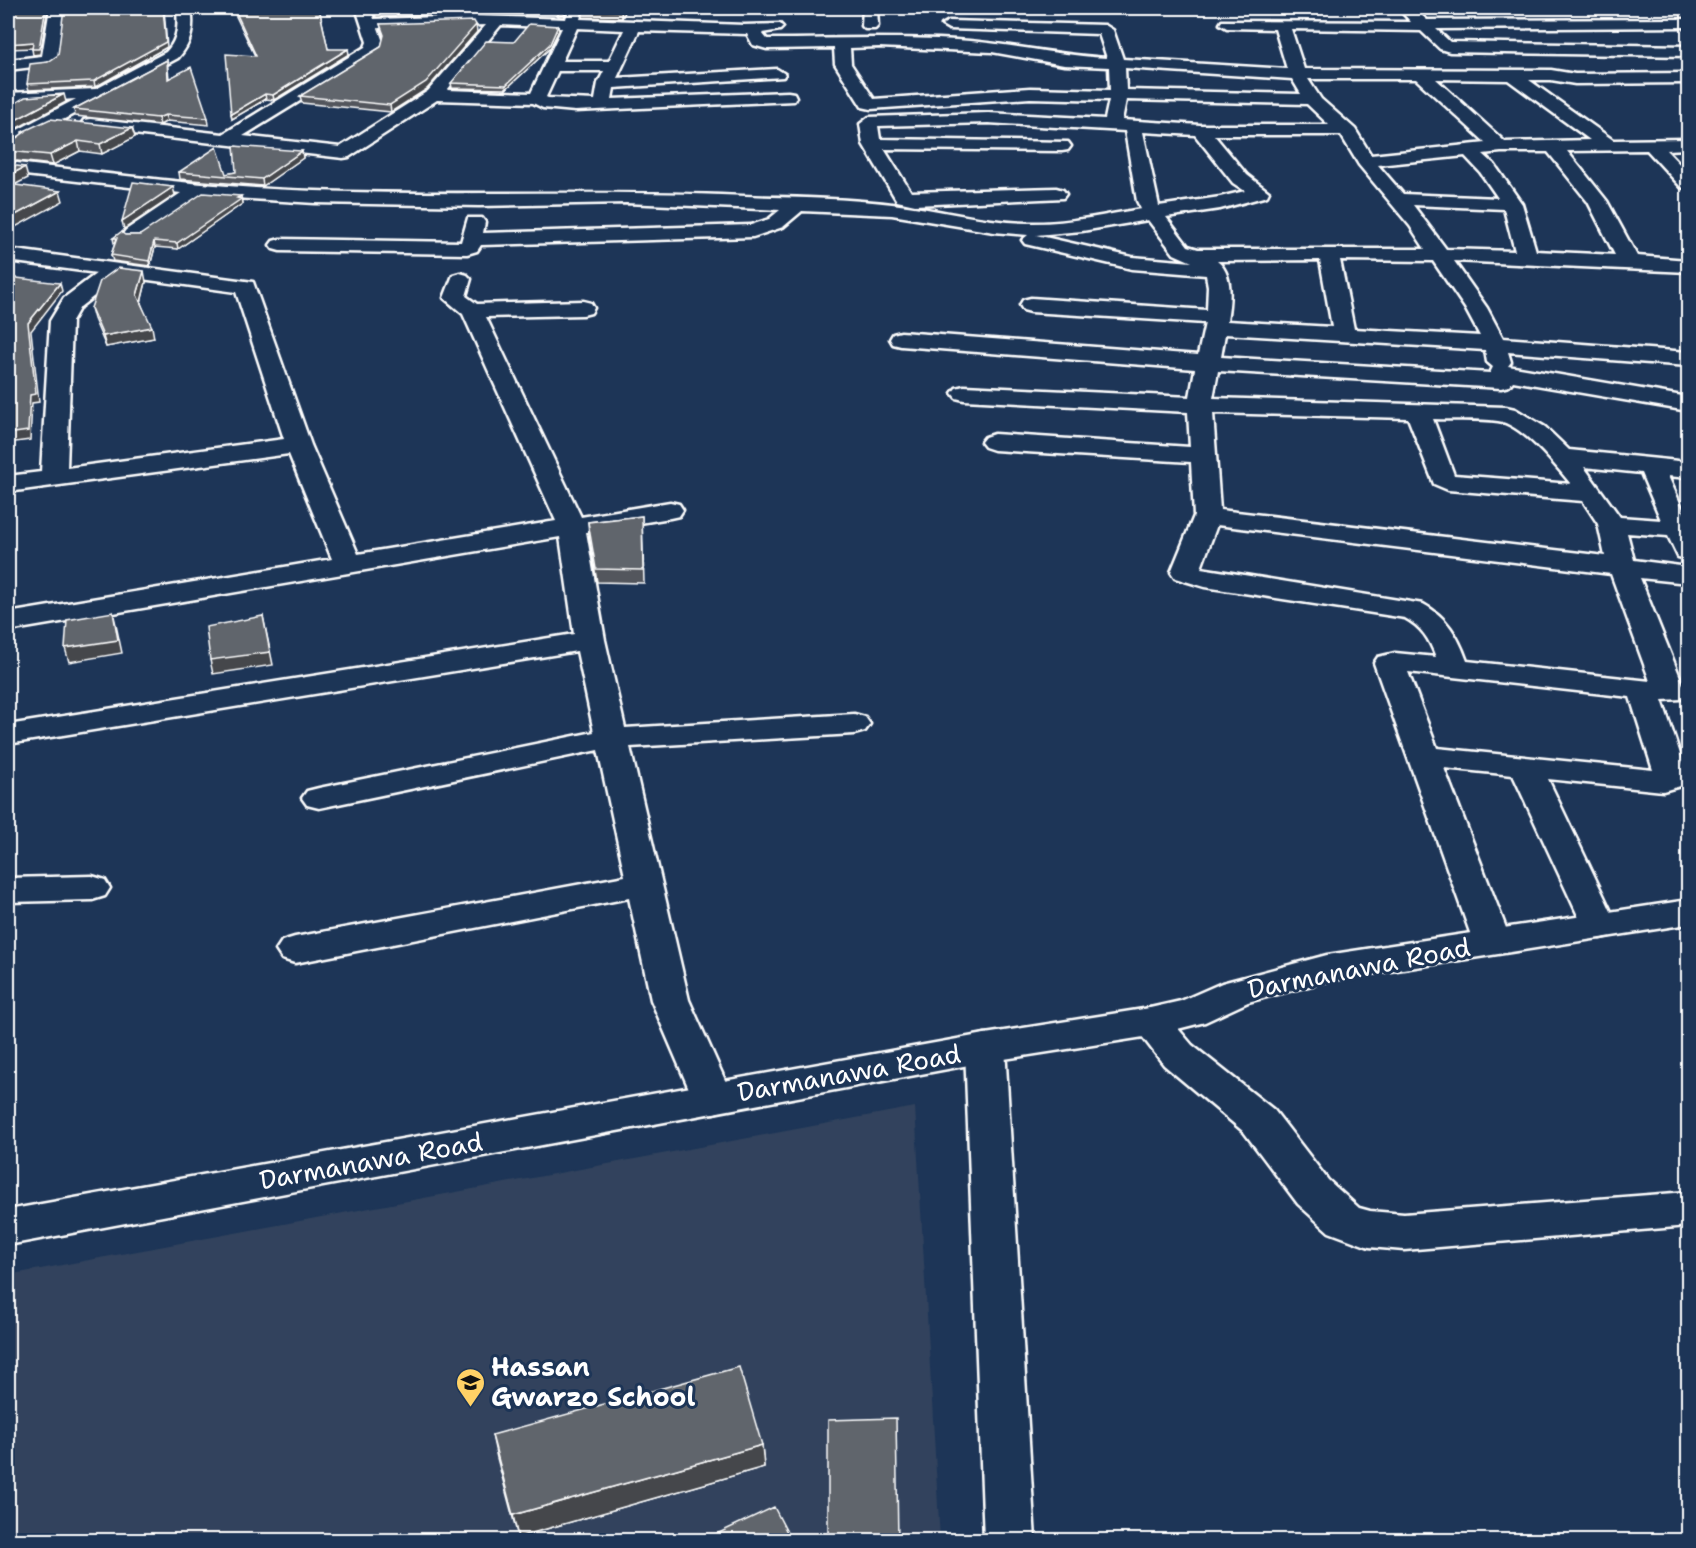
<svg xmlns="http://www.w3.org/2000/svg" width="1696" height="1548" font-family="'Shantell Sans',sans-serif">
	<rect width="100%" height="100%" fill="#1d3557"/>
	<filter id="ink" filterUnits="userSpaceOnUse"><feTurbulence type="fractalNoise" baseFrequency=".0167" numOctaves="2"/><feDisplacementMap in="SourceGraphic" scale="12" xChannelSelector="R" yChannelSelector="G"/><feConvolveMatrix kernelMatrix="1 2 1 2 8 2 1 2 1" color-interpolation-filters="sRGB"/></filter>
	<g filter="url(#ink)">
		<path fill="#31435d" d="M915 1107 940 1540H8V1275Z"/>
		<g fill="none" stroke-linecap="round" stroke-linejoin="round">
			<defs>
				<path id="street" d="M50 8H64L57 60 49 65 8 70V60L42 56Z
					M177 8H191C194 27 192 43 178 58L14 146 8 147V135L76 99 8 103V93L96 89 166 52C179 39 178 24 177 8Z
					M356 8H370L374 19 477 16 566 19 569 8H583L580 19 744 25 780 24 783 27 780 30 762 33 767 39C830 39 893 36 956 40 1007 43 1056 55 1107 58L1099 34 949 29 942 25 949 21 1105 25 1113 30 1123 59 1287 69 1275 29 1227 28 1220 24 1222 21 1411 22 1398 8H1413L1427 20 1688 19V27L1436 29 1450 42 1688 46V56L1450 52 1440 49 1421 31 1291 29 1304 69 1551 70 1575 74 1688 73V83L1575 84 1551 80H1529L1613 140 1688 139V149L1666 150 1688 173V189L1681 187 1647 150 1567 151 1607 201 1637 256 1688 260V272L1454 261 1487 308 1503 338 1688 352V366L1508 352 1511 362 1508 366 1688 397V411L1513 381 1509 386 1501 388 1218 371 1213 398 1506 407 1515 409 1545 427 1569 450 1688 462V478L1668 476 1688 521V559L1678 557 1668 536 1627 533 1634 560 1688 567V583L1640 578 1686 692 1681 699 1662 700 1688 778 1684 785 1663 791 1548 779 1618 926 1613 935 1600 938 1587 935 1513 775 1444 768 1511 941 1505 950 1492 953 1479 950 1473 941 1374 663 1378 657 1395 653 1436 657C1429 639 1422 627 1405 618L1205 587 1175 578 1171 572 1194 516 1191 462 994 450 985 447 981 442 985 437 994 434 1190 447 1188 412 964 400 956 398 952 393 956 388 964 386 1190 397 1195 369 901 346 893 344 890 339 893 334 901 332 1198 355 1205 323 1031 312 1023 310 1020 305 1023 300 1031 298 1207 310 1208 286 1206 275 1132 269 1025 244 1022 240 1028 235 994 232 892 215 802 211 783 227 753 237 481 245 477 251 467 254 280 251 273 249 270 245 273 241 280 239 461 242 468 218H482L485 222 483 233 751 225 769 219 780 210 626 203 479 206 315 203 203 196 140 238H126L123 234 126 230 181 193 8 173V162C110 174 212 188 315 191 451 196 586 190 721 195 778 198 836 197 892 204 938 209 982 222 1028 223 1066 224 1104 215 1141 209L1137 201 1125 131 988 123 878 126 880 139 1068 142 1071 146 1068 150 1062 151 884 149 911 192 1056 188 1063 190 1066 194 1063 198 915 205 897 201 863 144 860 124 869 117 988 113 1105 119 1109 100 1030 98 871 109 862 107 835 64 834 48 767 49 753 45 747 34 639 31 617 78 777 69 785 74 783 77 614 88 612 99 788 92 794 93 796 97 794 101 575 111 543 108 533 103 437 100 349 157 343 158 90 129 84 128 81 124 84 120 90 119 223 134 365 47 367 42ZM486 25 428 91 340 147 243 136 378 53 383 42 378 28ZM501 25 562 28 531 93 447 90ZM577 28 624 30 609 61H562ZM879 47 992 52 1064 65 1109 67 1110 90 1030 88 874 99 851 64 850 48ZM1125 68 1292 79 1301 94 1126 90ZM558 71H604L598 83 595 100 548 98 546 97ZM1308 79H1416L1486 143 1371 155 1355 129 1321 99ZM1436 79 1508 80 1590 140 1505 142ZM1126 100 1307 104 1329 125H1200L1122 120ZM1143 132 1195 135 1233 183 1245 191 1220 197 1159 206ZM1214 135H1341L1359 165 1410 226 1425 249H1198L1188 246 1166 217 1220 209 1267 196 1269 192 1247 175ZM1501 152H1548L1588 202 1615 255 1536 251 1522 204 1494 164 1483 154ZM1465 156 1480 172 1498 198 1403 194 1378 165ZM1413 205 1504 209 1515 251 1446 249ZM1148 220 1174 254 1192 262 1132 257 1036 235 1082 231ZM1320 260 1332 327 1227 321C1230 302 1234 274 1217 261ZM1340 260 1433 261 1465 308 1480 336 1354 329ZM1225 334 1485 350 1487 362 1493 367 1490 373 1221 357ZM1213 413 1408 418 1434 484 1448 490 1583 501 1598 524 1605 556 1220 510ZM1433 419C1454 420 1477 418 1498 421 1522 424 1556 466 1571 484L1454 475ZM1584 467 1641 473 1661 520 1620 517ZM1217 525 1611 574 1650 681 1467 661C1458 636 1447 617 1423 604L1201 568ZM1408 672 1630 697 1653 770 1437 748Z
					M863 8H877L878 26 875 29H865L862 26Z
					M8 249 253 282 311 445 358 554 556 521 463 314 444 298 453 275 460 273 467 275 471 279 466 296 477 304 583 301 591 303 594 308 591 313 583 315 486 317 581 517 670 502 679 504 683 510 679 516 670 518 586 532 605 640 625 728 854 714 865 717 870 724 865 731 854 734 630 747 689 1000 733 1098 727 1109 713 1113 699 1109 693 1098 651 1000 629 898 295 963 282 959 276 950 282 941 295 937 625 876 598 750 319 808 307 805 302 798 307 791 319 788 594 732 577 651 8 744V725L574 634 560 537 8 631V613L332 559 289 454 8 492V476L41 472 50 321 64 298 97 273 8 261ZM120 276 236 292 284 439 67 468 72 321 80 307Z
					M92 876 105 880 110 888 105 896 92 900 8 902V878Z
					M1150 1008 1164 1012 1192 1045 1274 1110 1328 1180 1359 1208 1370 1211 1404 1214 1688 1192V1226L1404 1250 1369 1247 1329 1232 1298 1204 1244 1132 1164 1065 1131 1022 1136 1012Z
					M985 1034 999 1038 1005 1048 1035 1540H984L965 1048 971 1038Z"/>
				<path id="secondary" d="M1688 900V924L1327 981 1248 1002 1205 1022 1150 1036 985 1062 8 1245V1210L985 1034 1150 1008 1181 1001 1222 983 1327 955Z"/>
			</defs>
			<use href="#street" stroke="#fff" stroke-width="5"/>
			<use href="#secondary" stroke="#fff" stroke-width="5"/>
			<use href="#street" fill="#1d3557" fill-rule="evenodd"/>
			<use href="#secondary" fill="#1d3557" fill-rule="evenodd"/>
		</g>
		<path fill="#53575d" stroke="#fff" stroke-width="1.5" d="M232 8H319L328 49 349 54 274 100 266 99 232 119 255 56Z
			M374 8 426 10 427 15 376 17Z
			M564 8H567L564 17 558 16V9Z
			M583 8H627L622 18 583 17Z
			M380 24 477 32 427 89 391 112 302 103 300 96 381 47 384 37Z
			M558 26 559 30 550 48 506 89 452 88 451 83 514 42Z
			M167 47 95 87 29 90 27 84 48 62Z
			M167 60 169 78 208 118 209 125 167 121 160 125 75 116 74 109Z
			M132 128 135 137 102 154 80 151 53 165 8 160V144L22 134V132Z
			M302 151 303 158 263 186 180 179 179 172 226 174 236 172Z
			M241 196 242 204 178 249 155 247 150 266 113 261 111 255 115 243H114L113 238 125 235H140Z
			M146 282 141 303 154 338 106 347 94 319 91 308Z
			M642 516 644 583 597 582 589 535 588 522Z
			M492 1435 762 1445 764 1467 518 1537 497 1458Z"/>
		<path fill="#44474c" stroke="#fff" stroke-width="1.5" d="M46 8H49H48L40 54 33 55 32 49Z
			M163 8H164L167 47 95 87 94 81Z
			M564 8H567L564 17Z
			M623 8H627L622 18 621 11Z
			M476 25 477 32 427 89 391 112 390 105Z
			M558 26 559 30 550 48 506 89V85Z
			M33 42 34 48 8 49V44Z
			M348 49 349 54 274 100 273 95Z
			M64 94 66 102 8 133V124Z
			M265 94 266 99 232 119 231 114Z
			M165 115 167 121 160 125 158 118Z
			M132 128 135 137 102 154 100 144Z
			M78 141 80 151 53 165 50 155Z
			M302 151 303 158 263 186 262 179Z
			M25 167 28 178 8 188V176Z
			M173 187 175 195 124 229 122 221Z
			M60 191 63 201 8 231V219Z
			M241 196 242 204 178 249 177 243Z
			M154 241 155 247 150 266 149 261Z
			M144 271 146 282 140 306 137 295Z
			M60 283 62 291 31 331 39 402 32 403 30 440 8 443V434L28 323Z
			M152 327 154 338 106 347 103 336Z
			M113 612 116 625 122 653 69 662 65 648Z
			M263 616 273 665 213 674 210 660Z
			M762 1445 764 1467 518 1537 513 1515Z"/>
		<path fill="#61656c" stroke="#fff" stroke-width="1.5" d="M8 8H46L39 49H32L33 42 8 44Z
			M64 8H163L166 42 94 81 27 84 30 64 48 62 58 55Z
			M234 8H319L328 49H348L273 95 265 94 231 114 226 54 256 56Z
			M374 8H424L426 10 375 12Z
			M583 8H623L621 11 582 9Z
			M474 21 476 25 426 82 390 105 300 96 381 47 384 35 380 24Z
			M529 24 558 26 550 44 506 85 451 83 486 41 514 42Z
			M167 60 168 79 191 67 208 118 165 115 158 118 74 109Z
			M64 94 8 124V108L25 97Z
			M50 119 132 128 100 144 78 141 50 155 8 151V144L25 132H22Z
			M234 146 302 151 262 179 179 172 217 147 226 174 236 172Z
			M8 165 25 167 8 176Z
			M133 182 173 187 122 221Z
			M8 184 60 191 8 219Z
			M203 193 241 196 237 198 241 199 177 243 154 241 149 261 111 255 117 238H113L121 232 125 235H140Z
			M118 268 144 271 137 295 152 327 103 336 91 308 100 281Z
			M8 277 60 283 28 323 36 394 30 395 28 431 8 434Z
			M642 516 643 570 596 569 588 522Z
			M113 612 118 640 65 648 67 620Z
			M263 616 270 652 210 660 206 627Z
			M739 1367 762 1445 513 1515 492 1435Z
			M896 1418 898 1540H828V1420Z
			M774 1507 791 1540H704Z"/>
	</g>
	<defs>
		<symbol id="school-pin" viewBox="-11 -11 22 30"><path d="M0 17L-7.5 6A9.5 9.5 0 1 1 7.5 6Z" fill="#ffd166" stroke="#1d3557"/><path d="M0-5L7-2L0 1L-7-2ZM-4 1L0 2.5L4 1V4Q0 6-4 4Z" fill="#111"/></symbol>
	</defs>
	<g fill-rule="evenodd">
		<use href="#school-pin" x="454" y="1366" width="33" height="45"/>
	</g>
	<g text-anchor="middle" stroke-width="6" stroke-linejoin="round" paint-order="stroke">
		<g font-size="26" fill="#fff" stroke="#1d3557">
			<text transform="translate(1359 968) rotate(-11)" y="9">Darmanawa Road</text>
			<text transform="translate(849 1073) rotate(-10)" y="9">Darmanawa Road</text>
			<text transform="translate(371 1161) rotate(-10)" y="9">Darmanawa Road</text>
		</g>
		<g font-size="26" font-weight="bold" fill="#fff" stroke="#1d3557" text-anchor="start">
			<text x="491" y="1376">Hassan<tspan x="491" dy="30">Gwarzo School</tspan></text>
		</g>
	</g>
	<rect width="1696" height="1548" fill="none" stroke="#1d3557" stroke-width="30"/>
	<rect x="15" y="15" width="1666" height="1518" fill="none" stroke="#fff" stroke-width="2" filter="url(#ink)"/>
</svg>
